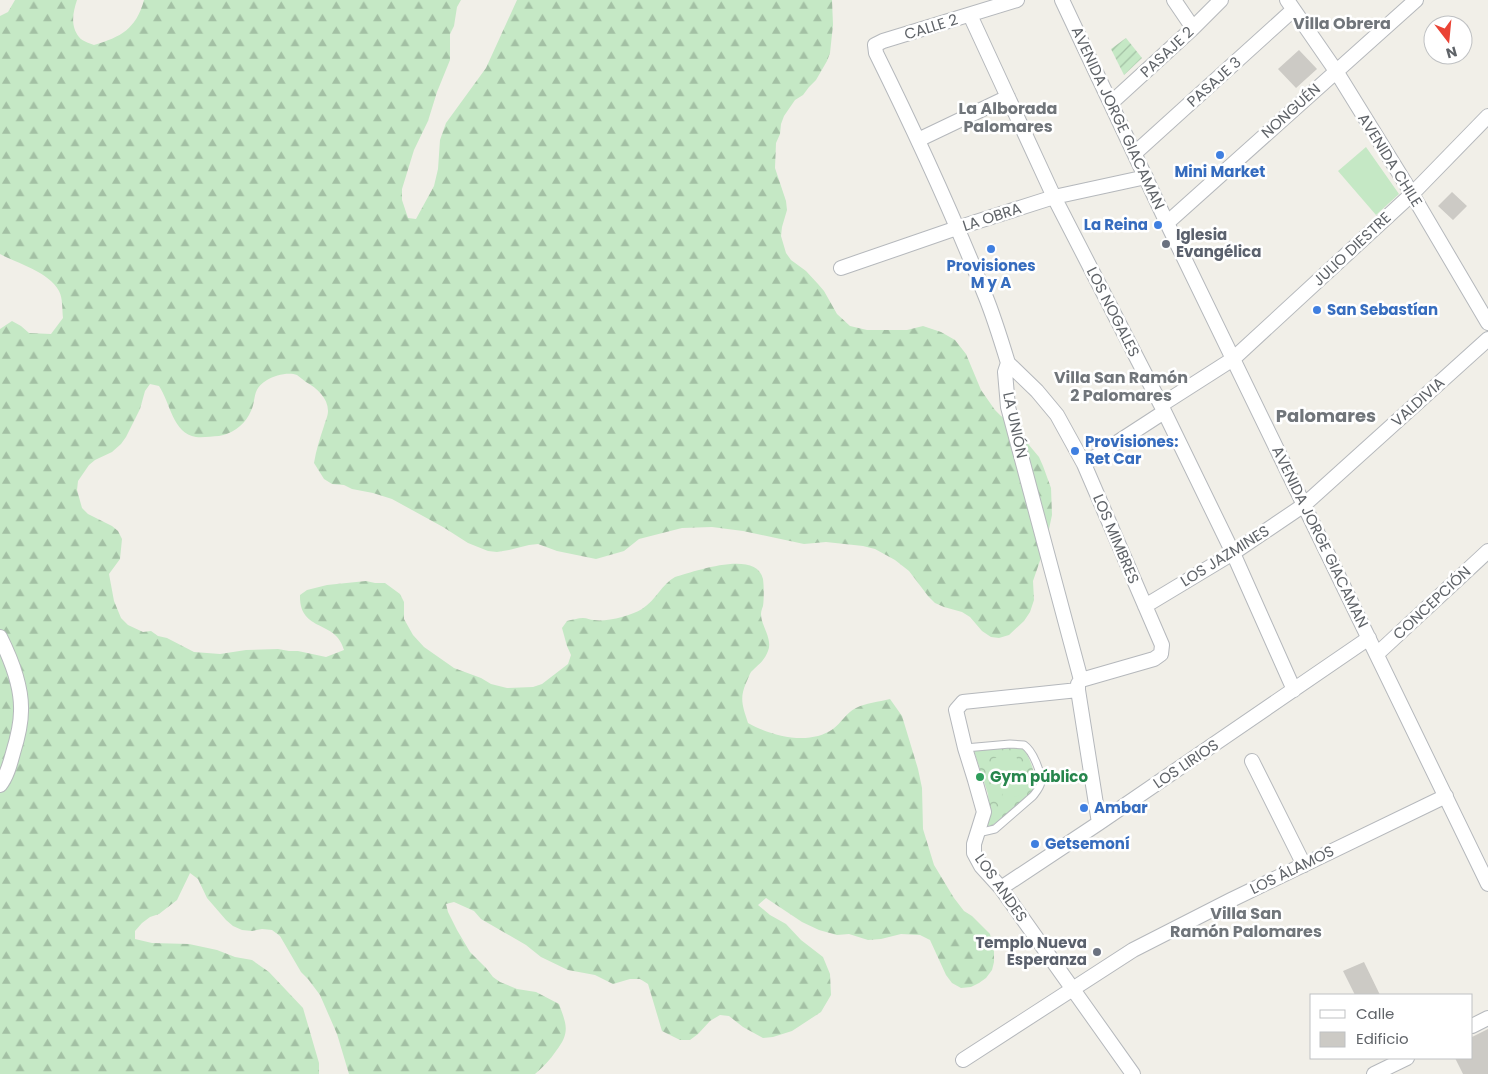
<svg xmlns="http://www.w3.org/2000/svg" width="1488" height="1074" font-family="Poppins,sans-serif">
	<defs>
		<pattern id="forest-firs" width="22" height="20" patternUnits="userSpaceOnUse" patternTransform="scale(1.25)"><rect width="22" height="20" fill="#c5e8c5"/><path d="M5 1l3.5 6h-7zM16 11l3.5 6h-7z" fill="#a3c0a4"/></pattern>
		<pattern id="park-crowns" width="20" height="18" patternUnits="userSpaceOnUse" patternTransform="scale(1.25)"><rect width="20" height="18" fill="#c5e8c5"/><path d="M2 6a3 3 0 1 1 6 0M12 15a3 3 0 1 1 6 0" fill="none" stroke="#a3c0a4"/></pattern>
		<pattern id="garden-furrows" width="10" height="10" patternUnits="userSpaceOnUse" patternTransform="scale(1.25)"><rect width="10" height="10" fill="#c5e8c5"/><path d="M-1 1l2-2M0 10L10 0M9 11l2-2" fill="none" stroke="#a3c0a4"/></pattern>
	</defs>
	<rect width="100%" height="100%" fill="#f1efe8"/>
	<path fill="url(#forest-firs)" d="M15 0H77C73 12 70 26 79 37 82 41 89 43 94 45 121 37 136 29 144 0H461L457 7 454 26 450 34V60L437 92 428 121 414 150 402 189V200L408 218 416 219 434 186 438 169 440 140 446 123 486 68 517 0H832L833 25 830 53 827 61 816 80 809 87 803 95 795 100 784 116 781 124 780 134 776 143 775 168 786 201 787 210 782 227 781 236 786 253 791 260 806 271 818 284 824 291 837 314 850 326 867 330H907L923 326 941 332 955 340 966 354 981 390 995 410 1001 416 1009 421 1039 457 1043 466 1051 488 1052 515 1046 543 1033 581 1034 600 1030 612 1024 621 1009 635 999 638 991 637 982 631 970 617 962 612 944 607 935 603 928 596 909 571 895 560 875 549 863 546 826 542 804 544 743 531 712 527 682 528 639 539 624 551 596 559 557 551 538 544 529 545 509 550 497 552 488 551 468 543 443 527 392 499 373 493 352 489 344 485 332 484 324 479 314 463C316 450 320 438 324 426 325 422 328 416 328 411 328 398 317 388 306 382 303 380 300 377 297 375 289 372 275 375 267 380 250 390 258 400 249 415 243 426 231 434 219 436 212 436 203 438 196 437 173 434 170 402 159 386L150 384 145 391 140 409 126 437 121 444 112 452 95 460 89 465 78 481 77 490 82 508 88 514 112 526 118 531 122 539 120 559 109 574 114 601 121 618 128 625 143 632 151 631 158 636 167 638 194 652 220 654 246 650 278 649 289 651H298L326 657 344 650C336 619 299 633 300 595L307 590 327 585 366 581 375 583H385L400 594 404 602V619L413 635 424 647 454 668 481 678 491 684 507 688 533 687 542 684 568 664 571 655 567 646 562 628 567 621C572 620 578 618 583 618 587 618 590 620 594 620 606 622 631 616 642 609 656 600 662 584 675 577 694 572 756 549 763 579 764 587 764 599 763 606 762 609 761 611 761 614 761 626 773 639 768 651 764 662 757 665 751 672 749 675 748 679 746 683 739 699 743 707 748 723 771 736 809 746 833 729 841 723 846 713 856 708 865 703 879 702 890 699L902 716 918 769 922 788 923 829 934 865 954 898 964 911 972 916 990 934 994 951V962L992 970 986 978 979 983 971 987 961 988 952 983 946 975 930 940 920 935 901 934 881 939 868 940 849 934 837 935 819 930 802 922 766 898 758 905 770 915 786 924 801 940 823 957 830 974 831 995 821 1012 792 1031 773 1037 763 1038 743 1027 729 1016 720 1015 710 1021 698 1034 690 1040H680L662 1031 648 984 640 979H630L613 984 595 975 568 970 541 957 526 945 481 919 474 911 454 902 446 904 448 912 457 930 470 952 486 968 493 977 500 982 517 989 536 992 559 1004C566 1024 571 1032 556 1051 550 1060 543 1067 535 1074H349L337 1034 320 995 308 979 301 972 280 936 272 930 262 929 252 931 242 930 233 926 226 920 207 898 198 879 190 873 177 900 159 914 150 917 142 923 135 931V939L152 943 189 944 217 950 235 957 252 960 269 972 303 1008 319 1063V1074H0V329L12 321 21 326 29 333 51 334 63 318C62 309 63 299 59 291 49 272 17 263 0 254V16L8 12Z"/>
	<path fill="url(#park-crowns)" d="M1022 746C1029 756 1039 778 1033 790 1026 802 1002 818 990 827L986 825 989 807 988 794 974 751Z"/>
	<path fill="url(#garden-furrows)" d="M1126 38 1142 58 1124 75 1111 49Z"/>
	<path fill="#c5e8c5" d="M1366 147 1399 194 1376 215 1338 171Z
		M1015 752 1027 793 1004 800 992 759Z"/>
	<path fill="#cccac5" d="M1299 50 1317 69 1296 88 1278 69Z
		M1452 192 1467 206 1453 220 1438 206Z
		M1364 962 1380 995H1355L1343 971Z
		M1488 1029V1074H1463L1455 1058H1472V1037Z"/>
	<g fill="none" stroke-linecap="round" stroke-linejoin="round">
		<defs>
			<path id="service" d="M965 748 1010 744 1024 745C1033 751 1041 772 1041 782 1040 788 1036 792 1033 796L995 829 978 833"/>
			<path id="minor" d="M1017 0 883 41 875 45 876 53C915 132 952 212 985 295 994 317 1001 340 1008 363L1005 372 1008 407 1081 680 1078 684V690L1099 823
				M1062 0 1167 223 1488 884
				M1174 0 1193 28
				M1287 0 1336 71 1412 194 1488 323
				M970 15 1054 197 1161 405 1233 553 1294 690
				M1111 103 1193 28 1221 0
				M918 140 1008 97
				M1135 153 1293 10
				M1167 223 1416 0
				M841 268 957 228 1054 197 1146 177
				M1008 363 1037 391 1057 415 1084 464 1162 645 1161 654 1154 659 1081 680
				M1161 405 1233 359 1412 194 1488 116
				M1084 464 1164 412
				M1145 606 1233 553 1304 505 1488 339
				M0 637C11 659 22 686 21 711 21 725 17 740 13 753 10 764 7 776 0 785
				M1377 654 1488 551
				M1078 690 963 702 956 710 965 748 975 780 984 812 974 844V853L981 866 1001 888 1133 1074
				M1252 761 1304 865
				M1001 888 1099 823 1369 638
				M1472 1026 1488 1018
				M963 1060 1133 950 1231 900 1446 796
				M1374 1074 1407 1058"/>
		</defs>
		<use href="#service" stroke="#b5b8bc" stroke-width="9"/>
		<use href="#minor" stroke="#b5b8bc" stroke-width="16"/>
		<use href="#service" stroke="#fff" stroke-width="7"/>
		<use href="#minor" stroke="#fff" stroke-width="14"/>
	</g>
	<g fill="#3f7fe0" stroke="#fff" stroke-width="2">
		<circle cx="1220" cy="155" r="5"/>
		<circle cx="1158" cy="225" r="5"/>
		<circle cx="991" cy="249" r="5"/>
		<circle cx="1317" cy="310" r="5"/>
		<circle cx="1075" cy="451" r="5"/>
		<circle cx="1084" cy="808" r="5"/>
		<circle cx="1035" cy="844" r="5"/>
	</g>
	<g fill="#6b7280" stroke="#fff" stroke-width="2">
		<circle cx="1166" cy="244" r="5"/>
		<circle cx="1097" cy="952" r="5"/>
	</g>
	<circle fill="#2e9e5b" stroke="#fff" stroke-width="2" cx="980" cy="777" r="5"/>
	<g text-anchor="middle" stroke-width="5" stroke-linejoin="round" paint-order="stroke">
		<g font-size="15" fill="#5f6368" stroke="#fff">
			<text transform="translate(931 27) rotate(-17)" y="5">CALLE 2</text>
			<text transform="translate(1167 52) rotate(-43)" y="5">PASAJE 2</text>
			<text transform="translate(1214 82) rotate(-42)" y="5">PASAJE 3</text>
			<text transform="translate(1291 111) rotate(-42)" y="5">NONGUÉN</text>
			<text transform="translate(1118 118) rotate(65)" y="5">AVENIDA JORGE GIACAMAN</text>
			<text transform="translate(1390 160) rotate(58)" y="5">AVENIDA CHILE</text>
			<text transform="translate(992 217) rotate(-18)" y="5">LA OBRA</text>
			<text transform="translate(1352 249) rotate(-43)" y="5">JULIO DIESTRE</text>
			<text transform="translate(1113 312) rotate(63)" y="5">LOS NOGALES</text>
			<text transform="translate(1418 402) rotate(-42)" y="5">VALDIVIA</text>
			<text transform="translate(1015 425) rotate(78)" y="5">LA UNIÓN</text>
			<text transform="translate(1320 537) rotate(64)" y="5">AVENIDA JORGE GIACAMAN</text>
			<text transform="translate(1116 539) rotate(67)" y="5">LOS MIMBRES</text>
			<text transform="translate(1225 556) rotate(-32)" y="5">LOS JAZMINES</text>
			<text transform="translate(1432 603) rotate(-43)" y="5">CONCEPCIÓN</text>
			<text transform="translate(1186 764) rotate(-34)" y="5">LOS LIRIOS</text>
			<text transform="translate(1292 870) rotate(-26)" y="5">LOS ÁLAMOS</text>
			<text transform="translate(1001 888) rotate(55)" y="5">LOS ANDES</text>
		</g>
		<g font-size="15" font-weight="bold" fill="#366cbe" stroke="#fff" text-anchor="start">
			<text x="1220" y="177" text-anchor="middle">Mini Market</text>
			<text x="1148" y="230" text-anchor="end">La Reina</text>
			<text x="991" y="271" text-anchor="middle">Provisiones<tspan x="991" dy="17">M y A</tspan></text>
			<text x="1327" y="315">San Sebastían</text>
			<text x="1085" y="447">Provisiones:<tspan x="1085" dy="17">Ret Car</tspan></text>
			<text x="1094" y="813">Ambar</text>
			<text x="1045" y="849">Getsemoní</text>
		</g>
		<g font-size="15" font-weight="bold" fill="#5b616d" stroke="#fff" text-anchor="start">
			<text x="1176" y="240">Iglesia<tspan x="1176" dy="17">Evangélica</tspan></text>
			<text x="1087" y="948" text-anchor="end">Templo Nueva<tspan x="1087" dy="17">Esperanza</tspan></text>
		</g>
		<g font-size="15" font-weight="bold" fill="#27864d" stroke="#fff" text-anchor="start">
			<text x="990" y="782">Gym público</text>
		</g>
		<g font-size="16" font-weight="bold" fill="#70757a" stroke="#fff">
			<text x="1342" y="29">Villa Obrera</text>
			<text x="1008" y="114">La Alborada<tspan x="1008" dy="18">Palomares</tspan></text>
			<text x="1121" y="383">Villa San Ramón<tspan x="1121" dy="18">2 Palomares</tspan></text>
			<text x="1246" y="919">Villa San<tspan x="1246" dy="18">Ramón Palomares</tspan></text>
		</g>
		<g font-size="18" font-weight="bold" fill="#70757a" stroke="#fff">
			<text x="1326" y="422">Palomares</text>
		</g>
	</g>
	<rect x="1310" y="994" width="162" height="65" fill="#ffffff" stroke="#bfc1c3"/>
	<rect x="1320" y="1010" width="25" height="8" fill="#ffffff" stroke="#bfc1c3"/>
	<text x="1356" y="1019" font-size="15" fill="#5f6368">Calle</text>
	<rect x="1320" y="1032" width="25" height="15" fill="#cccac5" stroke="#bfc1c3"/>
	<text x="1356" y="1044" font-size="15" fill="#5f6368">Edificio</text>
	<g transform="translate(1448 40) rotate(164)"><circle r="24" fill="#ffffff" stroke="#bfc1c3"/>
	<path d="M0-4L9 19L0 12L-9 19Z" fill="#ea4335"/>
	<text y="-8" font-size="14" font-weight="bold" text-anchor="middle" fill="#5f6368">N</text>
	</g>
</svg>
